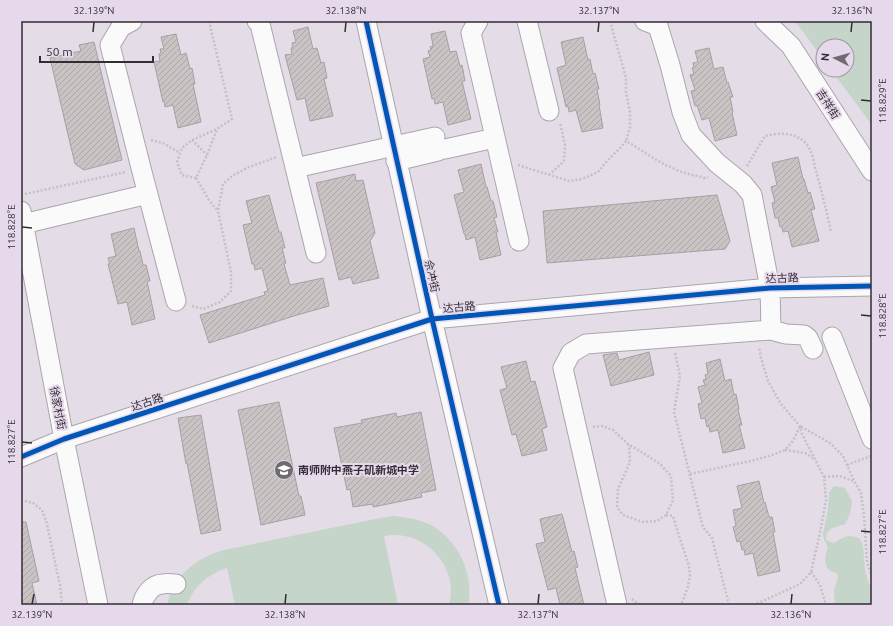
<svg xmlns="http://www.w3.org/2000/svg" width="893" height="626" font-family="Ubuntu,'Noto Sans SC',sans-serif">
	<defs>
		<pattern id="building-hatch" width="6" height="6" patternUnits="userSpaceOnUse"><rect width="6" height="6" fill="#c9c3c4"/><path d="M-1 1l2-2M0 6l6-6M5 7l2-2" fill="none" stroke="#ada8a9"/></pattern>
	</defs>
	<rect width="100%" height="100%" fill="#e4dde7"/>
	<path fill="#c5d5c9" d="M795 21H872V125L831 70H847V46H823V59Z
		M834 486 845 488 852 501 850 514 845 524 832 528 827 533 826 540 834 543C844 537 849 533 860 539L863 546 865 570 868 581 872 590V605H835L834 590 838 578 837 573C835 572 832 572 830 571 823 566 825 553 828 547L824 540 823 534 828 509 829 493Z
		M393 516C406 517 417 519 429 524 457 538 475 574 468 605H449C460 566 423 528 384 536L398 605H235L227 568C207 575 195 585 187 605H167C174 575 196 558 224 550L380 518Z"/>
	<path fill="url(#building-hatch)" stroke="#a6a0a2" d="M308 27 313 49 317 48 321 63 324 62 327 78 324 79 333 116 310 121 305 98 297 100 285 55 292 54 291 48 293 47 292 43 296 42 293 31Z
		M445 31 450 52 456 51 460 66 462 65 465 81H462L471 119 448 125 443 102 435 104 434 98 432 99 423 59 430 57 428 51 431 50 430 47 433 46 431 34Z
		M176 34 181 55 186 53 190 69 192 68 195 84H193L201 122 178 128 173 105 165 107 164 101 163 102 154 62 160 61 159 54 161 53 160 49H164L161 37Z
		M583 37 588 60 590 59 593 74 595 73 599 89H597L600 105H599L603 128 582 132 576 110 569 112 568 106 566 107 557 68 566 65 561 42Z
		M94 42 122 160 84 170 75 164 50 58 81 51 79 45Z
		M709 48 714 69 723 67 727 83 728 82 733 97H730L733 112 732 113 737 135 715 141 709 118 702 120 697 105 695 106 691 91 695 90 690 75 694 74 692 68 694 67 693 63 698 62 695 51Z
		M798 157 803 179H804L808 193 810 192 815 209 811 210 819 241 792 247 788 231 783 232 782 227H780L778 218H775L772 203 775 202 771 187 777 185 772 163Z
		M481 164 486 187H487L491 201H493L497 217 494 218 498 232H496L501 255 480 260 475 237 466 240 465 234H464L454 195 464 192 458 170Z
		M355 174 356 181 363 180 375 233 370 241 379 278 353 284 351 277 339 280 316 183Z
		M269 195 279 232H281L285 248H282L286 263 284 264 290 285 323 278 329 306 297 315 209 343 200 315 265 295 264 292 268 291 262 268 255 270 254 264H252L243 225 252 223 246 201Z
		M717 195 730 241 725 249 547 263 543 211Z
		M134 228 139 251H140L143 265H146L150 281H147L155 319 132 325 127 302 118 304 108 264H110L108 258 116 256 111 234Z
		M649 352 654 375 611 386 603 355 617 353 619 360Z
		M720 359 725 381 731 379 734 395 736 394 739 409 738 410 742 425H739L745 448 723 453 718 430 710 432 709 426 707 427 705 418 701 419 698 404 702 403 698 387 705 385 703 380 706 379 705 375 708 374 706 363Z
		M526 361 531 382 535 381 547 427 542 429 547 450 522 456 516 434 512 435 500 390 507 388 501 367Z
		M279 402 299 496H301L305 515 261 525 238 410Z
		M421 412 436 490 421 493 422 497 373 507V504L353 507 350 489 347 490 334 428 362 423 361 420 396 413 397 417Z
		M201 415 221 530 201 534 187 463 186 464 178 418Z
		M759 481 764 503 765 502 769 517H772L775 532H773L780 571 758 576 753 553 745 555 744 549 742 550 740 541 737 542 733 527 736 526 733 510 742 508 737 486Z
		M562 514 572 552 574 551 578 567 575 568 584 605H560L556 588 548 590 536 544 545 542 540 519Z
		M21 522H26L39 581 32 583 37 605H21Z"/>
	<g fill="none" stroke-linecap="round" stroke-linejoin="round">
		<defs>
			<path id="minor" d="M132 21 121 27 110 45 141 168 176 301
				M257 21 260 24 316 253
				M366 21 432 319 499 605
				M478 21 471 33 519 241
				M527 21 549 111
				M645 21 658 26 670 65 682 112 691 135 717 163 743 184 752 195 770 288 771 330 786 334 804 335 808 338 813 349
				M765 21 791 46 872 171
				M445 149 495 138
				M396 161 438 151
				M295 168 435 137
				M21 211 64 439 98 605
				M23 224 148 194
				M832 337 872 439
				M21 457 64 439 432 319 770 288 872 286
				M142 605C144 595 152 584 163 584 167 583 171 584 176 584
				M617 605 563 368 571 353 586 344 771 330"/>
		</defs>
		<use href="#minor" stroke="#aba5ad" stroke-width="21"/>
		<path stroke="#c3c1c4" stroke-width="2.5" stroke-dasharray="2 2" stroke-linecap="butt" d="M209 21 232 119 217 129 207 155 196 178 209 200 218 211
			M610 21 621 60 626 78V92L630 112V127L626 141
			M151 140 163 143 180 153
			M192 140 207 155
			M518 165 569 181 582 179 598 172 608 160 621 147 626 141C642 150 657 162 675 169 684 174 695 175 705 178L708 177
			M747 166 765 136C779 132 801 132 809 148 814 156 814 166 817 174 822 194 827 212 831 232
			M549 175 564 161 565 145 560 123
			M196 178 182 175 177 162 182 148 192 140 217 129
			M25 194 126 172
			M192 306 203 309 220 302 231 291V272L218 211 223 184 232 176 249 167 277 157
			M675 353 680 376 674 412 703 527 712 538 729 605
			M593 427 602 426 613 430 629 445 640 451 660 464 671 476 673 500 666 515 657 521 643 522 634 519 623 515 617 507 618 489 630 462 629 445
			M785 450 805 453 813 458
			M847 465 871 456
			M690 474 755 460 772 455 785 450 793 441 800 426 830 443 843 456 854 481
			M824 477 839 476 854 481 861 493 864 516 867 562 872 577
			M21 500 33 503 42 510 47 524 56 567 60 585 62 605
			M666 515 673 516 680 539 689 566 690 575 688 587 681 605
			M811 572 820 585 826 605
			M632 599 640 605
			M753 605 763 601 800 584 811 572 820 533 826 500 824 477 802 434 800 426 781 404 768 381 761 358 759 347"/>
		<use href="#minor" stroke="#fbfafb" stroke-width="19"/>
		<defs>
			<path id="cycleway" d="M366 21 432 319 499 605
				M21 457 64 439 432 319 770 288 872 286"/>
		</defs>
		<use href="#cycleway" stroke="#e6d9eb" stroke-width="8"/>
		<use href="#cycleway" stroke="#0057b8" stroke-width="5"/>
	</g>
	<path fill="none" stroke="#322d34" stroke-width="1.5" d="M93 32 94 22M345 32 346 22M598 32 599 22M851 32 852 22M861 100 871 101M22 227 32 228M861 315 871 316M22 442 32 443M861 531 871 532M32 604 34 594M285 604 286 594M538 604 539 594M791 604 792 594"/>
	<defs>
		<symbol id="school-disc" viewBox="-11 -11 22 22"><circle r="9.5" fill="#706b73" stroke="#e6d9eb"/><path d="M0-5L7-2L0 1L-7-2ZM-4 1L0 2.5L4 1V4Q0 6-4 4Z" fill="#fff"/></symbol>
	</defs>
	<g fill-rule="evenodd">
		<use href="#school-disc" x="273" y="459" width="22" height="22"/>
	</g>
	<g text-anchor="middle" stroke-width="4" stroke-linejoin="round" paint-order="stroke">
		<g font-size="11" fill="#322d34" stroke="#e6d9eb">
			<text transform="translate(828 104) rotate(57)" y="4">吉祥街</text>
			<text transform="translate(432 276) rotate(77)" y="4">佘冲街</text>
			<text transform="translate(782 278) rotate(-2)" y="4">达古路</text>
			<text transform="translate(459 307) rotate(-5)" y="4">达古路</text>
			<text transform="translate(147 402) rotate(-18)" y="4">达古路</text>
			<text transform="translate(58 408) rotate(79)" y="4">徐家村街</text>
		</g>
		<g font-size="11" font-weight="bold" fill="#322d34" stroke="#e6d9eb" text-anchor="start">
			<text x="298" y="474">南师附中燕子矶新城中学</text>
		</g>
	</g>
	<rect width="893" height="626" fill="none" stroke="#e6d9eb" stroke-width="44"/>
	<g transform="translate(835 58) rotate(276)"><circle r="19" fill="#e6d9eb" stroke="#9e94a2"/>
	<path d="M0-3L7 15L0 10L-7 15Z" fill="#706b73"/>
	<text y="-6" font-size="11" font-weight="bold" text-anchor="middle" fill="#322d34">N</text>
	</g>
	<path d="M40 56v6h113v-6" fill="none" stroke="#322d34" stroke-width="2"/>
	<text x="46" y="56" font-size="12" fill="#322d34" stroke="#e6d9eb" stroke-width="3" paint-order="stroke">50 m</text>
	<rect x="22" y="22" width="849" height="582" fill="none" stroke="#322d34" stroke-width="1.5"/>
	<g font-size="10" text-anchor="middle" fill="#322d34">
		<text x="94" y="14">32.139°N</text>
		<text x="346" y="14">32.138°N</text>
		<text x="599" y="14">32.137°N</text>
		<text x="852" y="14">32.136°N</text>
		<text transform="translate(882 101) rotate(-90)" y="4">118.829°E</text>
		<text transform="translate(11 227) rotate(-90)" y="4">118.828°E</text>
		<text transform="translate(882 316) rotate(-90)" y="4">118.828°E</text>
		<text transform="translate(11 442) rotate(-90)" y="4">118.827°E</text>
		<text transform="translate(882 532) rotate(-90)" y="4">118.827°E</text>
		<text x="32" y="618">32.139°N</text>
		<text x="285" y="618">32.138°N</text>
		<text x="538" y="618">32.137°N</text>
		<text x="791" y="618">32.136°N</text>
	</g>
</svg>
